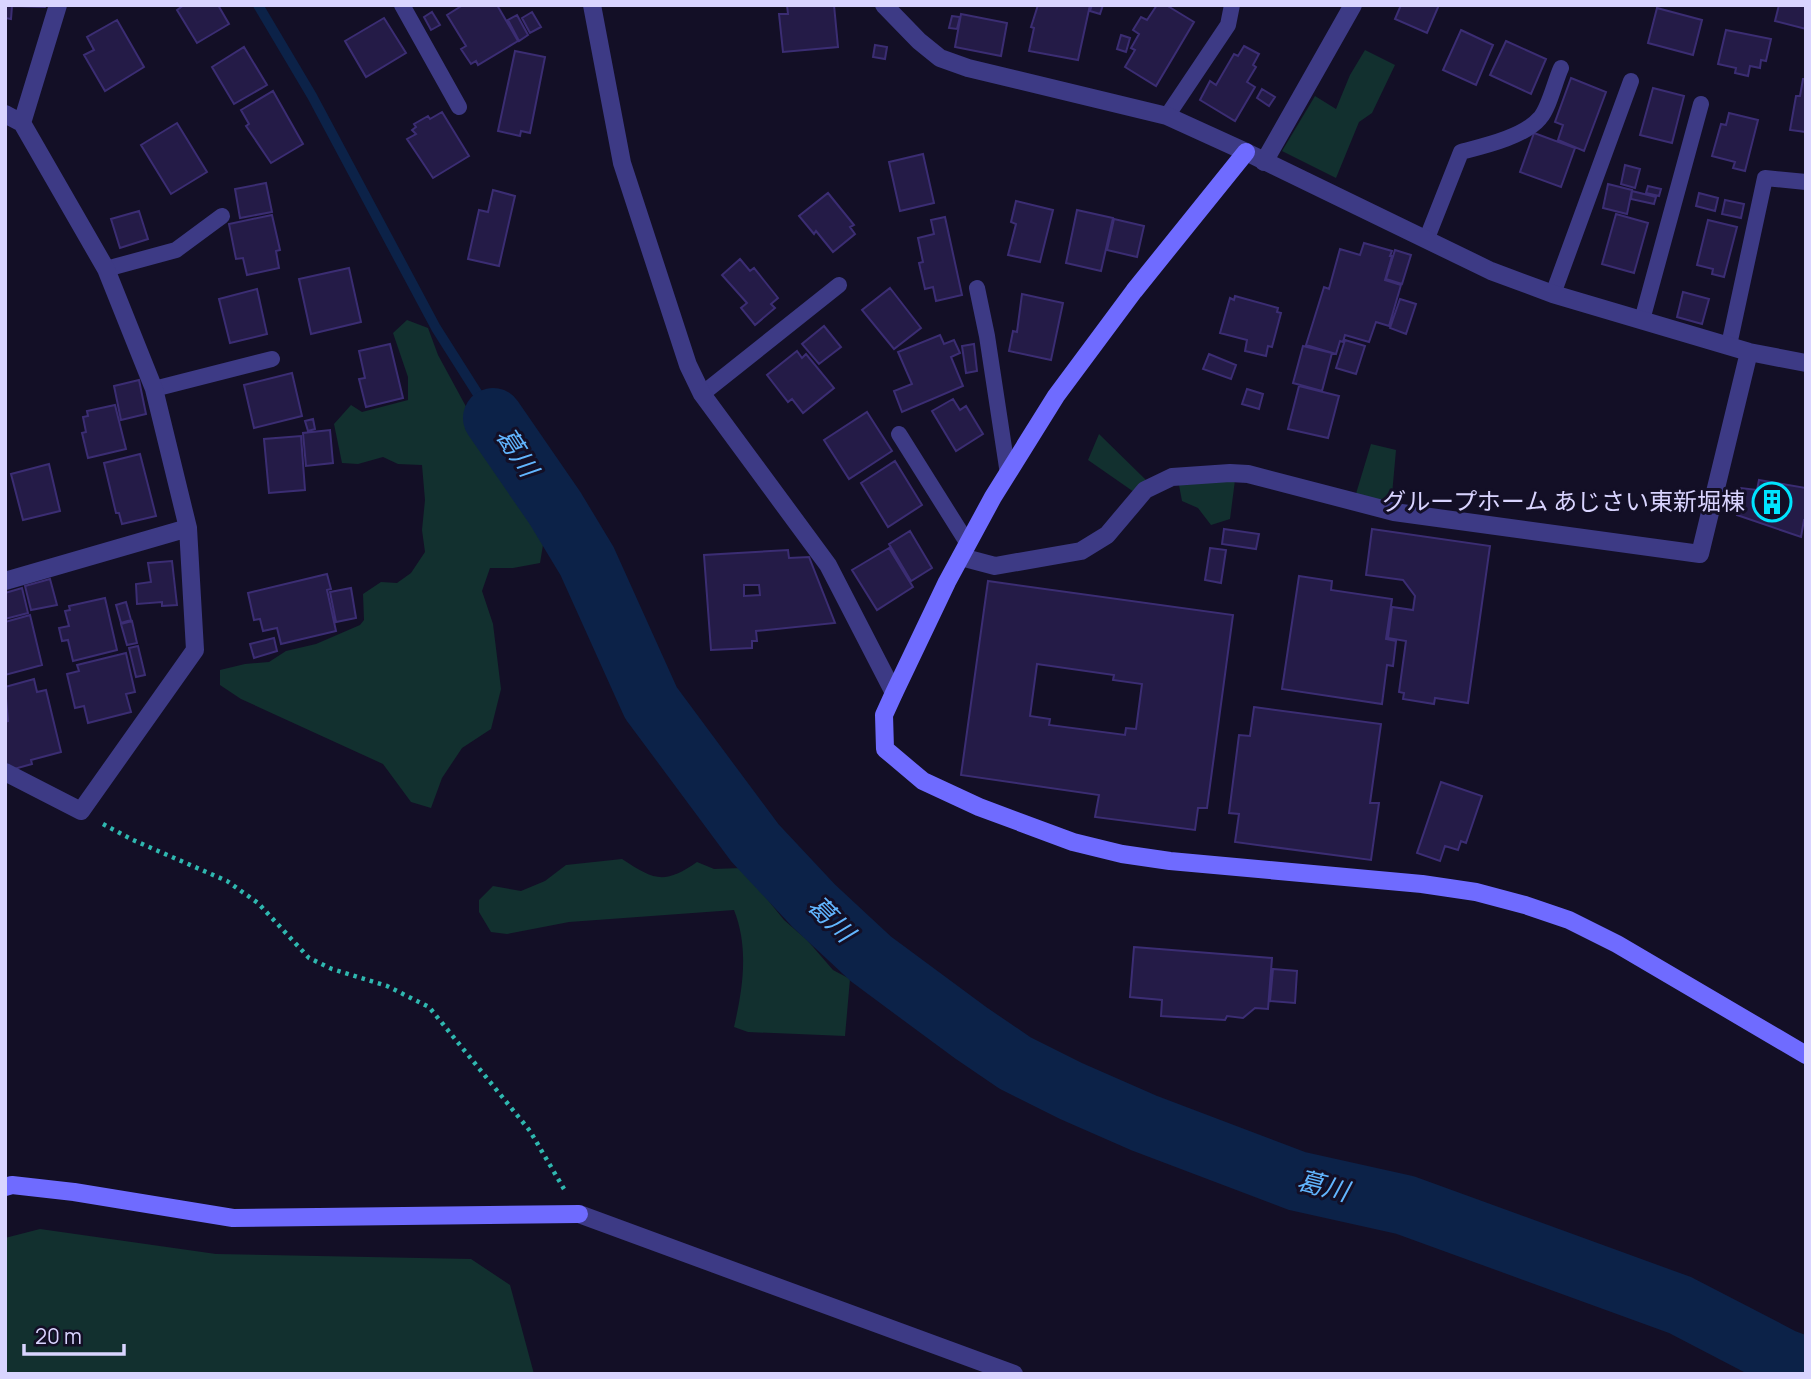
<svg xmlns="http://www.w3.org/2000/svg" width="1811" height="1379" font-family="Manrope,'Noto Sans JP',sans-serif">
	<rect width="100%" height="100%" fill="#130f26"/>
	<path fill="#12302f" d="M1365 50 1395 65 1372 113 1359 122 1336 178 1282 151 1315 96 1336 109 1350 75Z
		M407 320 428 328 438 355 476 425 488 443 499 475 536 517 543 545 540 563 513 568H490L482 591 493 624 501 689 491 729 462 748 442 778 431 808 411 802 383 764 241 699 220 685V670L245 664 269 662 286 651 316 644 360 625 364 620 363 594 381 582 397 583 411 573 425 552 422 530 425 500 422 465 398 464 383 457 358 464 342 463 334 424 351 405 362 412 408 400V377L393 333Z
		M1099 434 1146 480 1134 492 1088 460Z
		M1371 444 1396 450 1391 506 1355 497Z
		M1235 480 1230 519 1211 525 1198 508 1182 501 1179 485Z
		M622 859C654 880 664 885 697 862L714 869 742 868 784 920 807 940 833 970 850 979 845 1036 748 1032 734 1027C743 988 749 948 734 910L569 922 507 934 491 932 479 912V900L493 886 521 891 545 881 566 865Z
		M40 1229 216 1254 471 1259 510 1285 534 1374H5V1238Z"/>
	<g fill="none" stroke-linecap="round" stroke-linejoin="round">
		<path stroke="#0c2248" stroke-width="10" d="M258 5 312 96 436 328 493 418"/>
		<path stroke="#0c2248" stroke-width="60" d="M493 418 555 508 587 561 651 703 755 843 814 906 871 959 971 1033 1015 1063 1071 1091 1144 1123 1297 1181 1405 1205 1680 1305 1784 1359 1806 1367"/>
	</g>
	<path fill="#241b47" stroke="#3b2d73" stroke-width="2" fill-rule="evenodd" d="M5 5H46L45 7 12 6 11 19 5 18Z
		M184 5H218L229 24 197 43 177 10Z
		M463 5H497L518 41 478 65 476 61 471 64 461 49 466 46 447 15Z
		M787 5H834L838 47 783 52 779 14H788Z
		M1038 5H1090L1078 60 1029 51 1034 28 1031 27Z
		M1092 5H1103L1100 14 1090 11Z
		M1157 5H1166L1194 22 1156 86 1125 67 1135 50 1131 48 1139 34 1133 30 1141 17 1147 20Z
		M1401 5H1439L1427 33 1395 19Z
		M1779 5H1806V29L1775 21Z
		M1657 8 1702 20 1693 55 1648 43Z
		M432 12 440 25 431 30 424 17Z
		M532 12 541 27 530 33 522 18Z
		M961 14 1007 23 1001 56 955 47Z
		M517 15 528 35 519 41 508 20Z
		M952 16 960 17 957 29 949 28Z
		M384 18 406 53 366 77 345 41Z
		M117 20 144 67 105 91 84 55 94 50 87 37Z
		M1461 30 1493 45 1476 85 1443 70Z
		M1726 30 1771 39 1766 61 1761 60 1760 68 1750 66 1748 76 1735 73 1736 68 1718 64Z
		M1121 35 1130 38 1126 52 1117 49Z
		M1506 41 1546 59 1531 94 1490 75Z
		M875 45 887 47 885 59 873 57Z
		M1244 46 1259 54 1253 65 1256 67 1247 82 1255 87 1235 121 1200 100 1210 81 1216 85 1234 54 1238 56Z
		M244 47 267 85 234 104 212 67Z
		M515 51 545 57 530 133 521 131 520 136 498 131Z
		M1571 78 1606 92 1584 151 1558 140 1563 125 1555 122Z
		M1803 79H1806V132L1790 130 1796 96H1800Z
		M1653 88 1684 96 1672 143 1640 135Z
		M1262 89 1275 97 1269 106 1257 98Z
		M273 91 303 144 271 163 246 126 249 124 241 110Z
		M442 112 469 156 433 178 407 139 416 134 412 130 416 127 414 124 428 116 430 119Z
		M1729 113 1758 120 1745 171 1733 168 1735 162 1712 156 1721 124 1726 125Z
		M177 123 207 172 171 194 141 145Z
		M1534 133 1575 148 1561 187 1520 172Z
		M923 154 934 203 900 211 889 162Z
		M1625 165 1640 169 1635 188 1621 184Z
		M266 183 272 212 240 218 235 189Z
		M1608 184 1632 190 1627 214 1603 208Z
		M1648 186 1661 189 1659 196 1646 193Z
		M493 190 515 196 499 266 468 259 479 210 488 212Z
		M1632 191 1656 197 1654 204 1631 199Z
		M828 193 854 225 850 227 855 234 833 252 816 231 814 234 799 216Z
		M1699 193 1718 198 1715 211 1696 206Z
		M1725 200 1744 204 1741 218 1722 214Z
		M1016 201 1053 210 1040 262 1008 255 1016 224 1011 222Z
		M1077 210 1113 218 1101 271 1066 263Z
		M139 211 148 239 120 248 111 219Z
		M1616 214 1648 223 1634 273 1602 264Z
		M272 215 280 250 276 251 279 268 247 275 243 258 236 259 229 224Z
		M945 217 962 295 936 301 933 287 925 289 919 263 923 262 918 238 934 234 931 220Z
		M1114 219 1144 226 1137 257 1107 250Z
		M1708 220 1737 227 1724 277 1712 274 1713 269 1697 265Z
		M1364 243 1392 251 1390 256H1392L1385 280 1401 285 1389 326 1376 322 1369 342 1345 335 1343 342 1340 341 1336 354 1306 345 1324 287 1329 289 1340 249 1360 255Z
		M1395 250 1411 255 1402 284 1386 279Z
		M740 259 750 271 754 268 778 298 771 304 775 308 755 325 741 308 747 303 722 275Z
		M349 268 361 322 311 334 299 279Z
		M890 288 921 328 894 349 862 310Z
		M257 289 267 334 230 343 219 299Z
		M1683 292 1709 299 1702 324 1677 317Z
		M1022 294 1063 303 1051 360 1009 351 1013 331 1017 332Z
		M1235 296 1278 308 1277 312 1281 313 1272 347 1268 346 1266 356 1245 351 1247 340 1220 333 1230 298 1234 300Z
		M1400 299 1416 304 1406 334 1390 328Z
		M824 326 841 347 819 364 802 344Z
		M940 335 944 344 954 340 960 353 951 357 963 386 902 412 894 391 912 384 898 352Z
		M1345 340 1365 346 1356 374 1336 368Z
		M390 344 403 398 366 407 359 379 365 378 359 351Z
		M974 344 977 371 966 373 962 346Z
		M1303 346 1332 353 1322 391 1293 383Z
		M797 351 802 358 806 354 834 388 803 413 792 399 788 402 767 375Z
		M1209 354 1236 365 1231 379 1203 369Z
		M292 373 302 416 254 428 244 385Z
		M139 380 146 414 121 420 114 386Z
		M1299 386 1339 396 1328 438 1288 429Z
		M1247 389 1263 394 1259 409 1242 404Z
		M953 399 960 410 966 406 983 434 956 451 932 411Z
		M115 405 126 449 88 458 82 433 86 432 83 417 88 416 87 411Z
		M867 412 892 451 849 479 824 440Z
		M313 419 315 429 308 431 305 421Z
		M330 430 333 463 306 466 303 433Z
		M301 436 305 490 269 493 264 439Z
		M140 454 156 516 122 524 119 513H116L104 463Z
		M895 461 922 505 888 527 861 483Z
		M49 464 60 511 23 520 11 474Z
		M1759 480 1806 488V520H1804L1801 537 1737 515 1741 488 1757 490Z
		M1224 529 1259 534 1256 549 1222 544Z
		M1372 529 1490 546 1468 703 1435 698 1434 704 1403 699 1404 693 1399 692 1406 641 1388 638 1392 607 1413 610 1415 596 1403 580 1366 575Z
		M910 531 932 568 911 581 889 544Z
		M889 548 913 587 877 610 852 570Z
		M1210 548 1226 550 1221 583 1205 580Z
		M788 550 789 558 809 557 835 623 756 631 757 641H752V648L711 650 704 555ZM744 585H759L760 595 744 596Z
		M172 561 177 605 162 606V602L137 604 136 584 151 582 148 563Z
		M327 574 331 589 327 590 336 631 281 644 277 628 263 631 260 619 254 620 248 593Z
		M1299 576 1332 581 1331 590 1392 599 1386 639 1396 641 1393 666 1387 665 1382 704 1282 689Z
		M50 579 57 605 31 610 25 586Z
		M988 581 1233 615 1207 808H1198L1195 830 1095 817 1099 795 961 775ZM1037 664 1114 675 1113 680 1142 684 1136 729 1126 728 1125 735 1049 725 1050 719 1030 716Z
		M22 588 28 613 5 619V593Z
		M351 588 356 618 336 622 330 592Z
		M105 598 117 650 73 661 68 640 62 641 59 628 69 626 65 611 70 610 69 606Z
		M126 602 131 620 121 623 116 605Z
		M30 615 42 665 5 675V622Z
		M132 621 137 643 127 645 121 624Z
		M274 638 277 651 254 658 250 644Z
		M138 646 145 675 136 677 129 648Z
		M126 653 135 692 126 694 131 712 88 723 84 706 75 708 67 674 79 671 77 665Z
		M34 679 37 692 46 690 61 752 31 760 32 764 7 771 5 770V722L8 721 5 687Z
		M1254 707 1381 724 1370 803H1379L1371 860 1235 842 1239 814 1229 813 1239 735 1250 736Z
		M1441 782 1482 796 1466 843 1461 841 1458 850 1445 846 1440 861 1417 853Z
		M1134 947 1272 958 1268 1009 1255 1008 1243 1018 1227 1016 1225 1020 1161 1016 1162 1000 1130 997Z
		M1273 969 1297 971 1295 1003 1270 1001Z"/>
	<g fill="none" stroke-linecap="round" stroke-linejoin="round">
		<path stroke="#2fb8b0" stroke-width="4.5" stroke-dasharray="3.5 5" stroke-linecap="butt" d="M103 824 133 840 227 881 258 903 309 958 332 969 387 986 429 1007 530 1131 564 1189"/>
		<path stroke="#3d3a85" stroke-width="16" d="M402 5 459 107
			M1167 116 1228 25 1232 5
			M1427 238 1461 152C1484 146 1524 137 1540 118 1549 108 1555 81 1561 68
			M106 269 176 250 222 216
			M977 288 987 336 1008 474
			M1553 294 1631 81
			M1642 320 1701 104
			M1729 345 1765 178 1806 182
			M154 389 272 359
			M702 394 839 285
			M899 434 968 544"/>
		<path stroke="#3d3a85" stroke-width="18" d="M592 5 622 163 688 365 702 394 828 565 894 693
			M884 5 919 41 940 58 968 68 1167 116 1246 152 1491 271 1553 294 1749 352 1806 363
			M5 114 22 123 106 269 154 389 188 528 195 650 81 811 5 772
			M22 123 58 5
			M1264 162 1353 5
			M961 557 995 566 1081 551 1107 535 1145 490 1172 477 1230 473 1248 474 1394 512 1700 554 1749 352
			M5 581 188 528
			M579 1214 1014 1374"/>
		<path stroke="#6f6bff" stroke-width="18" d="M1246 152 1134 291 1056 396 993 497 947 582 894 693 884 715 885 749 923 781 979 807 1073 842 1122 854 1170 861 1422 884 1476 892 1525 905 1569 920 1617 944 1806 1055
			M5 1187 12 1185 74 1192 233 1218 579 1214"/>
	</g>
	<defs>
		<symbol id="building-ring" viewBox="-11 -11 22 22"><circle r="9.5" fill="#130f26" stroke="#00e5ff" stroke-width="1.5"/><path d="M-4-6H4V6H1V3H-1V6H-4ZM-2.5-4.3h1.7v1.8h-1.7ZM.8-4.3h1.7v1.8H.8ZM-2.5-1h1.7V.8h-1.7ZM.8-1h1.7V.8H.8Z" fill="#00e5ff"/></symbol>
	</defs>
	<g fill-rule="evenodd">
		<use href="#building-ring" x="1750" y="480" width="44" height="44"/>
	</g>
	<g text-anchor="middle" stroke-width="6" stroke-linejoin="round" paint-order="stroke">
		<g font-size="24" fill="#d9d4ff" stroke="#130f26" text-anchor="end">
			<text x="1745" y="510">グループホーム あじさい東新堀棟</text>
		</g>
		<g font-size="26" font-style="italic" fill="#62b6ff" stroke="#130f26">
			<text transform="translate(517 452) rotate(57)" y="9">葛川</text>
			<text transform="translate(831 919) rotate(45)" y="9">葛川</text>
			<text transform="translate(1323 1186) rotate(14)" y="9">葛川</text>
		</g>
	</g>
	<rect width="1811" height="1379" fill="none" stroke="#d9d4ff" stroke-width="14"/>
	<path d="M24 1344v10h100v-10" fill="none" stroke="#d9d4ff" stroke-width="3.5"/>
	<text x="35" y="1344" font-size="21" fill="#d9d4ff" stroke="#130f26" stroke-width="5" paint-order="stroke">20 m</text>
</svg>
